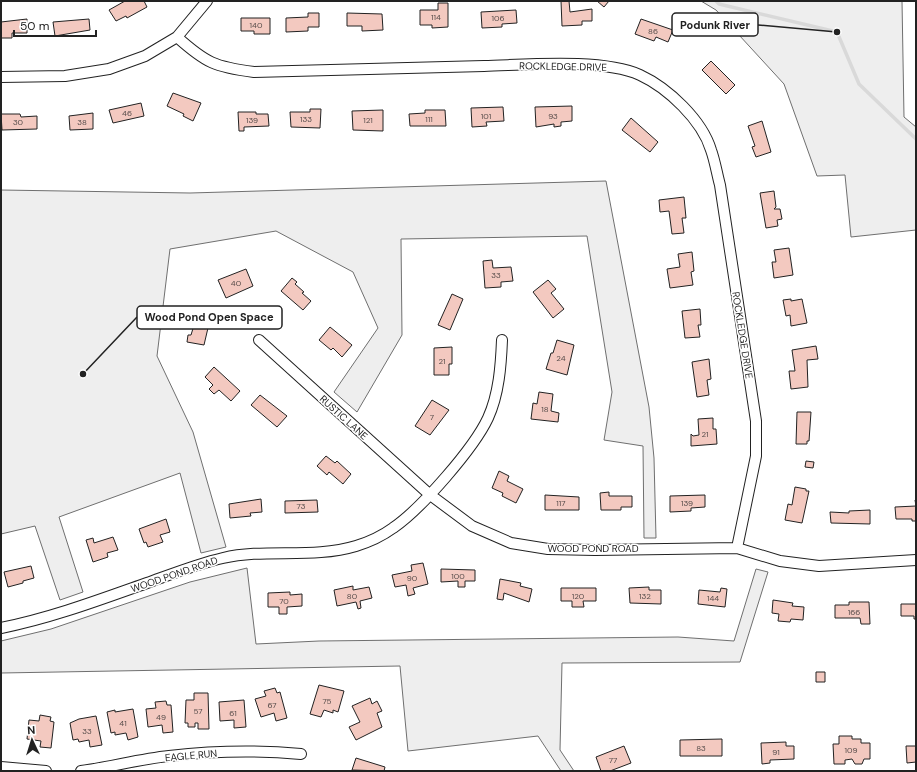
<svg xmlns="http://www.w3.org/2000/svg" width="917" height="772" font-family="'DM Sans',sans-serif">
	<rect width="100%" height="100%" fill="#fff"/>
	<path fill="#eee" stroke="#6f6f6f" d="M701 1H902L904 117 916 127V230L851 237 845 175 817 176 784 84 716 10Z
		M606 181 649 407 654 458 656 538H644L643 446 604 440 612 392 587 236 401 239 402 335 357 412 334 392 378 328 353 272 276 231 170 249 157 356 193 432 226 547 201 553 180 473 59 517 83 592 60 600 35 526 1 534V190L190 193Z
		M247 568 256 644 319 641 678 637 734 641 756 569 768 572 740 662 562 663 560 750 574 771H561L538 736 408 751 400 666 1 673V641L51 629 190 582Z"/>
	<g fill="none" stroke-linecap="round" stroke-linejoin="round">
		<path stroke="#d9d9d9" stroke-width="3.5" d="M716 1 719 4 837 32 859 84 916 139"/>
	</g>
	<path fill="#f3c9c0" stroke="#222" d="M125 1H144L147 7 127 18 126 16 116 21 109 10Z
		M561 1H569L570 12 592 9V21H582V25L562 26Z
		M597 1H609L604 7Z
		M438 3H448V27L432 28V25H420V10H438Z
		M516 10 517 23 502 24V27L482 28 481 12Z
		M308 13H319V27H308V31L286 32V18L308 17Z
		M347 13 382 14 383 30 362 31V26H347Z
		M241 18H270V34H254V31H241Z
		M27 19V33H12V38H1V22Z
		M89 19 90 30 55 36 53 22Z
		M641 19 673 30 668 42 656 37 654 41 635 34Z
		M711 61 735 85 726 94 702 70Z
		M173 93 201 103 193 121 183 116 184 114 167 106Z
		M141 103 144 116 113 123 109 110Z
		M572 106V121L561 122V126L554 127V124L536 127 535 107Z
		M503 107 504 121 486 122 487 126 472 127 471 108Z
		M310 109H321L320 128 291 127 290 112H310Z
		M383 110V131L353 130 352 111Z
		M425 110H445L446 126H410L409 114 425 113Z
		M238 112H256V114H268L269 126 244 127V131H239Z
		M93 113V129L70 130 69 116Z
		M1 114H20L21 117 37 116V129L2 130Z
		M631 118 658 142 650 152 622 130Z
		M762 121 771 152 756 157 752 147 755 146 748 126Z
		M774 191 776 207 774 209H780L782 219 777 220 778 226 766 228 760 193Z
		M684 197 686 218H682L684 233 672 234 669 211 660 212 659 200Z
		M789 248 793 275 774 278 772 262H776L774 250Z
		M692 252 694 271 691 272 693 285 670 288 667 269 680 267 678 254Z
		M492 260 493 268 511 267 513 281 501 282V287L485 288 483 261Z
		M246 269 253 286 226 298 218 280Z
		M292 278 297 282 295 284 304 292 302 293 311 301 303 310 281 291Z
		M548 280 556 289 551 293 564 309 553 318 533 292Z
		M452 294 463 299 450 330 438 325Z
		M791 299V301L802 299 807 323 791 326 790 315 786 316 783 300Z
		M700 309 701 325H698L700 337 685 338 682 311Z
		M198 312 211 315 204 345 187 342 188 335H191Z
		M330 327 352 345 342 357 333 348 331 350 319 340Z
		M557 340 574 345 567 375 546 369 551 353H553Z
		M816 346 818 359 807 360 808 387 791 389 789 371H795L792 350Z
		M452 347V364H449V375H434V348Z
		M709 359 711 379 707 380 709 395 697 397 692 362Z
		M214 367 240 391 231 401 219 390 214 394 209 389 213 385 205 377Z
		M539 392 553 394 551 411 559 413 558 422 531 419 533 403 537 404Z
		M260 395 287 416 277 427 251 405Z
		M432 400 449 410 430 435 415 426Z
		M797 412H811L809 441H807V444H796Z
		M713 418V429H716L717 444 691 446V434L693 436 699 435 698 419Z
		M326 456 335 463 337 461 351 474 343 484 329 472 327 475 317 466Z
		M806 461 814 462 813 468 805 467Z
		M499 471 509 476 507 481 523 489 516 503 502 496 503 493 492 488Z
		M795 487 806 489V491H809L802 523 785 520 788 504 792 505Z
		M609 492V496H632V507H621V510H601L600 493Z
		M545 495 579 497V510H545Z
		M705 495V507L691 508V511L670 512V496Z
		M261 499 262 512 250 513 251 516 230 518 229 504Z
		M317 500 318 512 285 513V501Z
		M915 500H916V521H912V519H896L895 507 916 506Z
		M870 510V524L831 523 830 512 849 513V511Z
		M166 519 170 532 160 535 163 542 148 547 146 542 144 543 139 529Z
		M113 537 118 550 107 553 108 557 93 562 86 540 93 538 94 543Z
		M423 563 428 584 413 588 415 594 408 596 406 585 395 587 392 575 412 571 411 565Z
		M31 566 34 578 23 581V583L8 587 4 572Z
		M441 569 475 570V581H465V587H458V581L441 582Z
		M500 579 521 583 520 586 532 589 529 602 504 593 503 600 497 599Z
		M353 586V590L369 587 372 598 360 601 361 608 358 609 356 602 337 606 334 590Z
		M649 587V590H661V604L630 603 629 588Z
		M561 588H596V601H583L584 607H572V601H561Z
		M721 588 727 589 725 607 698 604 699 590 720 592Z
		M290 592V595L302 594V606L287 607V614H279V607H268V593Z
		M773 600 793 603 792 606 804 607 803 620 791 619 790 622 778 621 779 614 772 613Z
		M849 602H869L870 624H861L860 618H835V605H849Z
		M901 604H916V619H914V616H901Z
		M816 672H825V682H816Z
		M319 685 344 691 338 712 333 710V713L324 710 321 717 310 714Z
		M275 688 277 693 280 692 287 718 276 721 274 713 261 717 255 699 266 696 264 691Z
		M194 693H208L209 729H198V723H195V727H188V723H185L186 700H194Z
		M370 698 372 704 377 701 382 711 377 713 382 727 356 740 349 727 360 722 352 706Z
		M244 700 246 727 234 728V720L220 721 219 702Z
		M166 701 167 705H171L173 732 163 733 162 725 148 727 146 709 156 708 155 702Z
		M133 709 138 737 128 740 126 733 115 735V732L111 733 107 712 115 710V712Z
		M40 715 51 717 50 721 54 722 51 748 40 747 41 741 27 739 29 720 39 721Z
		M96 716 102 745 90 747 89 740 79 742 78 739 73 740 70 723 79 719Z
		M839 736H852V739H861V743H870V759H864L862 764H855L852 759 845 760V764H834L833 744H839Z
		M722 739V756H680V740Z
		M786 742V746H794V759L770 760V763L762 764 761 743Z
		M624 746 631 763 610 771H601L596 757Z
		M906 746H916V762L907 763Z
		M356 758 385 767 384 771 352 770Z"/>
	<g fill="none" stroke-linecap="round" stroke-linejoin="round">
		<defs>
			<path id="minor" d="M177 37C206 63 215 67 254 72 330 70 407 68 484 66 526 65 602 58 640 75 668 88 702 120 711 150 715 161 717 174 720 185L756 421V456L737 548
				M1 77 65 76 109 69 145 56 177 37 207 1
				M259 340 429 494 472 526 511 543 548 549 595 550 737 548 780 561 819 566 916 560
				M1 628C51 618 99 600 147 583 172 574 197 564 223 558 266 548 313 559 356 546 369 542 382 536 393 528 421 509 474 448 488 418 499 394 501 365 502 340
				M1 767 46 771
				M81 771C111 767 140 759 169 756 213 751 257 750 301 754"/>
		</defs>
		<use href="#minor" stroke="#222" stroke-width="12"/>
		<use href="#minor" stroke="#fff" stroke-width="10"/>
	</g>
	<g text-anchor="middle" stroke-width="3" stroke-linejoin="round" paint-order="stroke">
		<g font-size="8" fill="#564c4a">
			<text x="436" y="20">114</text>
			<text x="498" y="21">106</text>
			<text x="256" y="28">140</text>
			<text x="653" y="34">86</text>
			<text x="127" y="116">46</text>
			<text x="486" y="119">101</text>
			<text x="553" y="119">93</text>
			<text x="306" y="122">133</text>
			<text x="429" y="122">111</text>
			<text x="252" y="123">139</text>
			<text x="368" y="123">121</text>
			<text x="18" y="125">30</text>
			<text x="82" y="125">38</text>
			<text x="496" y="278">33</text>
			<text x="236" y="286">40</text>
			<text x="561" y="361">24</text>
			<text x="442" y="364">21</text>
			<text x="545" y="412">18</text>
			<text x="432" y="420">7</text>
			<text x="705" y="437">21</text>
			<text x="561" y="506">117</text>
			<text x="687" y="506">139</text>
			<text x="301" y="509">73</text>
			<text x="458" y="579">100</text>
			<text x="412" y="581">90</text>
			<text x="352" y="599">80</text>
			<text x="578" y="599">120</text>
			<text x="645" y="599">132</text>
			<text x="713" y="601">144</text>
			<text x="284" y="604">70</text>
			<text x="854" y="615">166</text>
			<text x="327" y="704">75</text>
			<text x="272" y="708">67</text>
			<text x="198" y="714">57</text>
			<text x="233" y="716">61</text>
			<text x="161" y="720">49</text>
			<text x="123" y="726">41</text>
			<text x="87" y="734">33</text>
			<text x="701" y="751">83</text>
			<text x="851" y="753">109</text>
			<text x="776" y="755">91</text>
			<text x="613" y="763">77</text>
		</g>
		<g font-size="10" fill="#222" stroke="#fff">
			<text transform="translate(563 66) rotate(1)" y="4">ROCKLEDGE DRIVE</text>
			<text transform="translate(743 335) rotate(81)" y="4">ROCKLEDGE DRIVE</text>
			<text transform="translate(344 417) rotate(42)" y="4">RUSTIC LANE</text>
			<text x="593" y="552">WOOD POND ROAD</text>
			<text transform="translate(174 574) rotate(-19)" y="4">WOOD POND ROAD</text>
			<text transform="translate(191 755) rotate(-5)" y="4">EAGLE RUN</text>
		</g>
	</g>
	<path fill="none" stroke="#222" stroke-width="1.5" d="M837 32L758 25M83 374L137 317"/>
	<g fill="#222" stroke="#fff" stroke-width="1.5">
		<circle cx="837" cy="32" r="4"/>
		<circle cx="83" cy="374" r="4"/>
	</g>
	<g fill="#fff" stroke="#222" stroke-width="1.5">
		<rect x="672" y="13" width="86" height="23" rx="4"/>
		<rect x="137" y="306" width="145" height="23" rx="4"/>
	</g>
	<g font-size="11" text-anchor="middle" font-weight="bold" fill="#222">
		<text x="715" y="29">Podunk River</text>
		<text x="209" y="321">Wood Pond Open Space</text>
	</g>
	<rect width="917" height="772" fill="none" stroke="#222222" stroke-width="4"/>
	<g transform="translate(32 740) rotate(356)" stroke="#ffffff" stroke-width="3" paint-order="stroke">
	<path d="M0-3L7 15L0 10L-7 15Z" fill="#222222"/>
	<text y="-6" font-size="11" font-weight="bold" text-anchor="middle" fill="#222222">N</text>
	</g>
	<path d="M14 30v6h82v-6" fill="none" stroke="#222222" stroke-width="2"/>
	<text x="20" y="30" font-size="12" fill="#222222" stroke="#ffffff" stroke-width="3" paint-order="stroke">50 m</text>
</svg>
